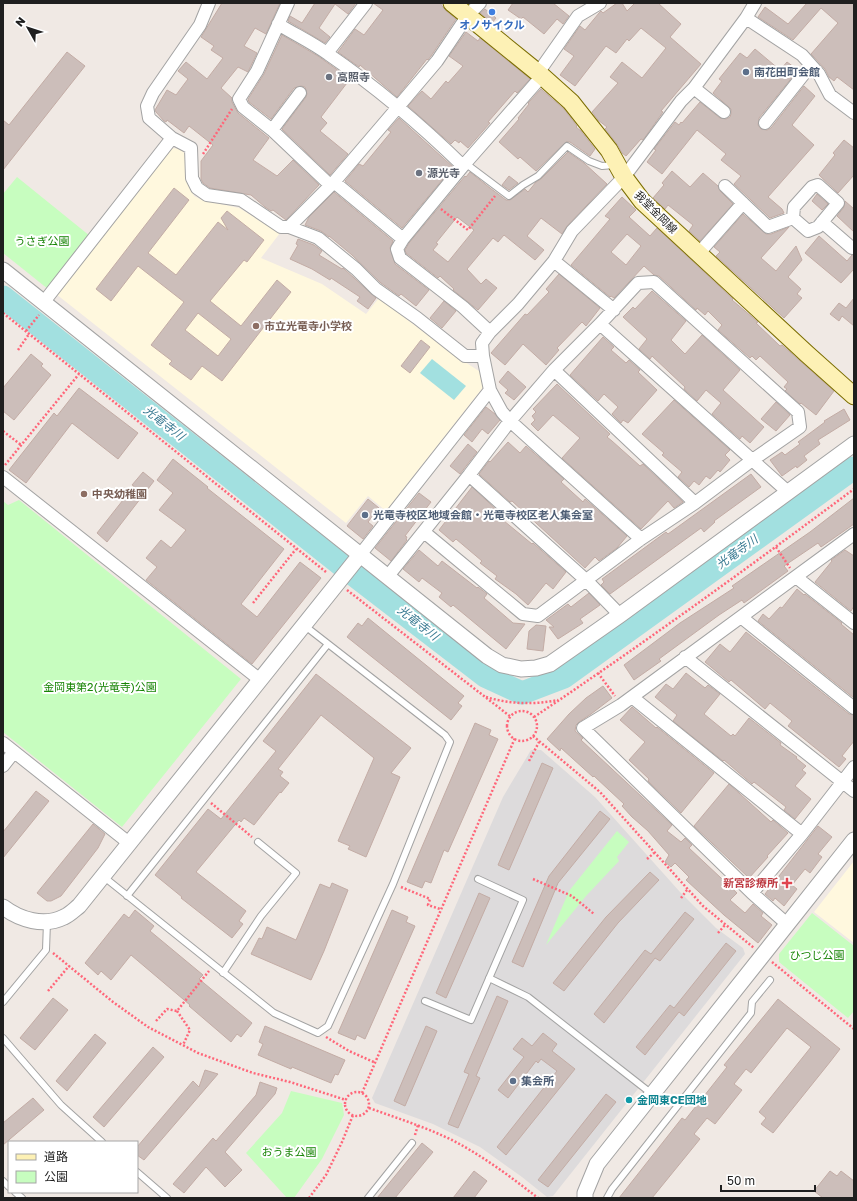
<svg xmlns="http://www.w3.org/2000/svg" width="857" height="1201" font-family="'Golos Text','Noto Sans JP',sans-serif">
	<rect width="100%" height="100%" fill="#f0e9e4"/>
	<path fill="#dddbdc" d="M531 750H541L595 797 680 892 716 928 743 948 745 954 553 1196 547 1197 522 1177 480 1147 433 1124 375 1103 372 1098 503 797Z"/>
	<path fill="#fff8de" d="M171 148 181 149 185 154 186 177 194 196 202 200 239 208 280 233 261 258 322 284 366 314 379 298 451 353 482 373 484 386 386 511 368 496 346 523 56 294Z
		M854 861V943L814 912Z"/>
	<path fill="#c7fdbf" d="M17 177 90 236 48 289 3 253V194Z
		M19 500 241 679 122 827 3 732V501L8 505Z
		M617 831 629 842 617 857 619 861 586 896 546 945 569 891Z
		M812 913 854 946V1011L848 1018 779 962V954Z
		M291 1091 342 1103 344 1115 322 1159 294 1198H287L246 1153 282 1113Z"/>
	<path fill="#a2e0e0" d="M432 359 466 386 454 400 420 373Z"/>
	<path fill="#fff" d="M340 555 361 572 351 585 330 568Z"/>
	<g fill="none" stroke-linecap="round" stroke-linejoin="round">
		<path stroke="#a2e0e0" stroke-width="23" d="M3 297 359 579 485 676 522 693 564 677 854 468"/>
	</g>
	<path fill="#ccbeba" stroke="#c3aca5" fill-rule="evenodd" d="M222 3H280L266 34 255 28 244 46 257 53 248 72 238 67 221 88 232 98V102L238 113 269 138 253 160 277 176 293 160 319 185 286 220 273 210 271 211 265 207 251 195 210 188 203 183 201 179V161L213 145 189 126 184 133 167 120 166 122 164 121 156 112 155 110 167 90 176 95 188 79 178 71 186 62 207 79 223 58 211 50 214 46 201 37Z
		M315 3H356L348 14 335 4 319 28 330 37 325 43 288 21 290 16 302 23Z
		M373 3H440L446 11 456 19 431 56 428 60 427 59 397 97 360 65 359 67 338 52 355 29 364 35 383 10Z
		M513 3H553L569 16 563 24 557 19 544 34 523 17 521 19 508 10Z
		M617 3H622L627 11 635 3H658L681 24 670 37 701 64 661 111 663 112 643 140 641 139 626 156 622 153 617 144 605 129 607 127 598 120 592 112 618 83 610 77 622 62 642 78 666 48 641 28 629 41 627 39 616 53 606 46 575 86 560 75 574 56 564 49 580 26 585 30 599 13 601 11 603 13Z
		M807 3H854V90L837 77 834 81 829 77 825 69 811 54 838 23 821 8 793 40 758 17 765 7 788 24Z
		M485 9 496 18 492 23 480 13Z
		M466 32 478 41 480 38 530 79 517 93 515 91 488 122 490 123 468 148 460 141 459 143 455 140 451 144 408 106 422 91 431 99 446 81 448 83 463 66 449 56Z
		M282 35 318 56 350 79 321 117 327 123 320 131 348 154 330 175 282 129 306 97 307 94 305 87 301 86 294 88 271 119 249 102 248 99 264 74Z
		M755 49 780 70 787 62 798 70 759 118 758 125 761 129 767 130 771 128 804 86 815 96 792 125 814 145 768 197 782 209 784 213 770 218 734 184 741 176 721 160 726 154 697 130 662 174 647 162 656 150 654 149 675 122 679 125 681 122 682 123 700 102 720 118 726 119 730 117 731 114V109L713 93 722 81 719 79 740 53 747 58Z
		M67 52 85 66 3 170V120L9 125Z
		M541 89 564 109 577 126 576 127 581 131 595 149 590 156 570 142H566L536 171 520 157 518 159 499 142 519 119 518 118 529 104 528 103Z
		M399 118 453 167 402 228 345 181 359 164 363 166 391 132 388 130Z
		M844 140 854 148V175L838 193 819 175 835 155 833 153Z
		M568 152 584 163 607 184 567 226 562 234 541 218 527 236 544 250 535 260 504 235 498 242 493 238 467 269 481 284 486 279 497 288 478 310 453 290 454 289 440 276 438 278 406 253 405 250 409 243 465 176 466 177 470 172 490 188 506 200H510L525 189 528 192 536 182 541 179ZM457 217 474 230 448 262 433 250 438 244 436 243Z
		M672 171 690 187 703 173 718 186 720 191 733 204 700 241 689 231 693 225 668 205 665 209 653 198 664 185 662 183Z
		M509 176 518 183 509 190 502 185Z
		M174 188 189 200 148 253 176 275 218 222 228 230 221 218 227 211 264 240 247 262 244 260 210 301 241 326 277 280 291 292 222 381 202 366 191 380 169 364 172 361 151 345 184 302 138 266 111 301 96 289ZM198 313 231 339 218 356 185 330Z
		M334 192 393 241 390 248 395 264 429 290 416 306 401 294 399 296 381 283 352 255 329 236V237L321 231 305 225 309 217Z
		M817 194 828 204 822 210 812 201Z
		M622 197 636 210 629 217 650 236 657 228 733 299 732 300 758 322 756 323 780 346 782 345 834 391 816 415 801 403 800 404 785 391 787 389 784 387 788 382 760 356 756 360 752 356 750 358 718 330 722 325 708 311 705 315 697 308 696 310 659 276 654 275 644 266 614 298 611 296 610 297 571 265 610 219 605 216ZM627 234 641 246 626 265 611 252Z
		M845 201 854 209V232L837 216 844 207Z
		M743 214 766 234H771L789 227 761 258 776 271 796 246 802 260 788 277 801 289 797 294 802 298 784 318 716 256 720 252 714 247Z
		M819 236 847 261 852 255H854V269L841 283 805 253Z
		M298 239 314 245 322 251 319 255 342 269 343 268 376 298 368 309 357 301 360 297 331 278 330 280 312 269 290 259 298 245 296 244Z
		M559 274 600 308 586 326 582 322 557 348 559 350 546 365 523 344 505 365 491 353 525 314 527 315 549 292 546 289Z
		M652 291 686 321 671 340 685 354 702 335 740 370 723 390 764 427 750 443 742 436 740 439 712 414 721 403 706 390 697 401 684 389 685 387 652 356 650 359 639 349 647 339 623 317 633 307 635 309Z
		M854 298V326L842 316 839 321 830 314 839 303 846 308Z
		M444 301 456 311 442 328 430 318Z
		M603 337 614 347 611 350 626 363 629 360 640 370 638 372 657 390 628 423 623 420 621 423 612 414 618 407 604 394 598 401 570 375Z
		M421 340 430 347 410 373 401 366Z
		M31 354 43 364 41 366 51 375 14 420 3 411V388Z
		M508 371 526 387 514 400 505 393 508 390 499 382Z
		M557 384 610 434 607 437 612 441 640 466 643 464 683 502 674 508 668 501 641 529 562 458 580 438 553 415 538 431 531 424 535 420 532 416 536 412 533 409Z
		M79 388 138 433 118 459 72 423 26 483 9 470 54 413 57 416Z
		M674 400 730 450 725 455 730 460 720 472 718 470 710 479 706 476 699 485 694 481 689 487 678 477 682 472 662 455 664 453 642 434Z
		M776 402 790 415 776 431 761 419Z
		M486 407 495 414 500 420 488 434 482 429 472 442 464 435Z
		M844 409 850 420 818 440 820 444 804 456 807 460 797 468 796 466 782 476 770 460 782 452 785 455 800 444 798 442 825 422 824 421Z
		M508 442 520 453 526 446 564 479 561 482 583 502 585 499 627 536 617 548 599 561 595 557 585 568 512 501 510 502 479 474 489 461 490 462Z
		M468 444 477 452 460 474 450 466Z
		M173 459 208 487 207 488 284 549 241 604 257 617 300 562 321 578 252 664 146 580 157 567 146 558 161 540 171 548 186 530 159 510 173 493 157 480Z
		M143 472 154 481 107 542 97 533 134 486 132 485Z
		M751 474 761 487 714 521 715 522 704 532 701 528 610 594 601 585 604 582 602 579 666 532 668 534Z
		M472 487 501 514 498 516 532 544 533 543 541 550 566 572 553 589 546 583 528 605 516 594 495 579 497 576 480 563 482 561 456 539 453 542 439 530Z
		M419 493 431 502 405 536 407 537 406 539 407 540 391 561 375 548Z
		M854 498V524L821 547 818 543 784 566 788 571 744 603 742 600 719 615 659 659 661 661 634 680 624 665 680 623 734 588 732 586 810 532Z
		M368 499 379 508 368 522 373 526 363 539 347 526Z
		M419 550 438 566 442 561 477 588 478 587 487 594 484 598 513 623 525 624 506 649 453 605 451 607 439 597 442 593 422 578 419 582 403 569Z
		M845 550 854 556V606L851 611 815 582 832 561 831 560Z
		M797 589 804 595 805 594 842 623 841 624 854 635V698L758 621 763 614 769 619 780 607 782 608Z
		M589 593 600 605 580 619 583 623 558 639 549 627H554L546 620 568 604 571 607Z
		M368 618 464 696 458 703 462 706 451 720 347 637 358 623 362 626Z
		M536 625 546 626 543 651 527 649 529 631Z
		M746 632 849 714 854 715V741L842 756 846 759 839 767 788 726 792 721 770 703 765 709 731 680 729 682 705 662 720 644 730 652Z
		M686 673 705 688 708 685 720 694 704 714 731 736 733 734 735 736 749 718 781 743 780 745 797 757 796 758 806 766 802 770 806 773 795 786 811 799 795 819 784 810 786 807 754 782 752 784 724 760 723 761 673 721 677 715 655 697 666 684 673 689Z
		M316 674 411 748 391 773 400 777 366 857 348 849 350 846 338 841 374 758 321 715 278 769 283 772 280 776 289 783 281 793 280 792 254 825 244 818 241 822 239 820 196 872 246 911 239 921 243 924 232 938 181 898 182 897 155 875 208 809 221 819 276 751 263 741Z
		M603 686 612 698 591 714 579 722 576 725 575 731 583 738 581 740 672 825 667 831 681 842 685 838 692 845 689 848 737 893 730 900 745 913 753 904 763 913 761 916 772 925 758 943 724 915 686 880 689 877 675 863 671 867 665 862 669 855 648 831 632 817 622 806 624 804 594 776 593 777 561 748 560 751 547 739 569 714 586 698Z
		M632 707 656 728 657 727 714 773 681 813 648 781 649 779 629 760 645 742 620 720Z
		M475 723 491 730 489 735 498 739 448 852 444 850 431 883 425 881 422 888 407 882Z
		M542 763 553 768 509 870 498 865Z
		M729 784 771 822 773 820 788 833 767 856 768 857 749 878 694 826Z
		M36 791 49 801 3 858V832Z
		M600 811 610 819 558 883 523 967 512 962 549 876Z
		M93 824 105 834 98 848 61 896 51 901H47L37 893Z
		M818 826 832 837 818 854 822 857 810 873 805 869 792 885 797 889 784 906 775 898 773 901 765 894Z
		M650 872 659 880 618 923 564 991 553 983 606 917Z
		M332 883 348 890 324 951 311 980 251 954 259 938 262 939 267 927 296 940 320 884 330 888Z
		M479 893 490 898 446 998 436 993Z
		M135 910 154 926 150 931 203 975 199 979 252 1023 241 1037 237 1034 231 1042 189 1006 190 1005 131 955 111 980 101 971 98 975 85 963 124 914 129 918Z
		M392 910 408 917 406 922 415 926 365 1039 357 1035 355 1040 338 1033Z
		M685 912 694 919 660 961 655 958 604 1023 594 1014 645 950 651 954Z
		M726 943 736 951 684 1016 679 1012 645 1055 636 1047 670 1005 674 1008Z
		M497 996 508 1001 476 1076 480 1078 458 1128 448 1124 469 1074 464 1072Z
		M53 998 68 1010 35 1050 20 1038Z
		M778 999 840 1049 830 1062 773 1133 761 1124 766 1118 759 1112 811 1047 787 1028 751 1073 746 1069 734 1084 742 1090 715 1124 707 1118 694 1134 700 1139 652 1198H619L682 1118 685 1120 727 1067 724 1065Z
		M265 1026 345 1060 338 1075 335 1074 331 1083 292 1067 291 1069 258 1055 263 1044 259 1042Z
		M426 1026 437 1031 405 1106 394 1101Z
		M543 1033 557 1044 552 1051 575 1069 506 1155 497 1147 557 1071 541 1059 538 1063 536 1061 508 1098 498 1090 524 1057 513 1049 522 1038 532 1046Z
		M95 1034 106 1043 67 1091 56 1081Z
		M153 1047 164 1057 104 1127 93 1117Z
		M205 1070 218 1074 144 1160 137 1155V1147L193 1081 199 1087Z
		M260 1082 277 1088 275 1094 225 1152 242 1170 225 1187 206 1167 184 1193 173 1184 213 1138 216 1141 256 1095Z
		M606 1094 616 1102 548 1187 538 1180Z
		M33 1098 44 1110 3 1145V1123Z
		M422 1143 433 1152 395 1198H377Z
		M474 1171 487 1181 474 1198H453Z
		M830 1171 837 1176 841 1171 854 1181V1198H823L814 1191Z"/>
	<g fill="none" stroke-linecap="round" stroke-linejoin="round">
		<defs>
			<path id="service" d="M465 163 509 196 523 185 538 176 567 146 589 161 602 166 614 165
				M104 877 274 1013 318 1033 328 1026 393 884 450 742 445 735 305 626
				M127 896 328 644
				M223 973 261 916 296 873 258 842
				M489 978 528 997 652 1094
				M425 1001 471 1020 523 900 478 879
				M3 1002 46 950 47 922
				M3 1038 61 1105 102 1142
				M137 1172 167 1198
				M3 1181 9 1187
				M15 1192 22 1198
				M368 1198 412 1143
				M607 1198 612 1189 751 1013 752 1002 770 980"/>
			<path id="minor" d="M288 3 257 71 239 99 243 107 272 130 330 185
				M746 18 802 55 819 74 830 95 854 113
				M278 24C294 34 313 43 328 54 376 87 421 125 463 166
				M327 53 366 3
				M538 73 578 16 600 3
				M694 88 724 112
				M765 123 811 65
				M272 130 300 93
				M172 138 149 118 147 106 153 93 200 25 209 3
				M334 182 403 239
				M725 186 768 227 793 218 808 231 818 227 838 203 818 185 812 187 794 207 793 218
				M822 222 852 248
				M289 227 334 182 398 107 437 61 468 15 480 3
				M699 253 743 203
				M554 261 614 310
				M43 303 172 138 191 148 192 178 197 188 207 195 241 200 281 227H289L318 238 356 269 376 289 417 318 465 356H483L490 390 502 412 510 421 641 539
				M600 324 788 492
				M490 332 463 307 400 258 397 249 403 239 463 166 542 76
				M483 356 482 343 490 332 518 304 554 261 572 231 624 177 681 101 694 88 746 18 755 3
				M554 370 695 503
				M469 475 587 581 620 615
				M3 477 259 679
				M360 555 490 390
				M388 576 469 475 510 421 554 370 600 324 638 283 654 282 798 412 800 427 751 461 695 503 641 539 538 616 523 614 424 532
				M796 577 854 623
				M741 617 854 708
				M685 657 854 791
				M632 697 802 834
				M3 743 129 843
				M3 766 14 752
				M752 893 802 834 854 767
				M787 924 752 893 583 728 621 705 854 534"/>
			<path id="tertiary" d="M3 270 487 656 502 665 521 669 536 668 550 664 620 615 854 444
				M3 907C20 920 44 927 64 917 69 915 74 910 79 906L360 555
				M585 1198V1193L597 1164 854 840"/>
			<path id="secondary" d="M452 3 542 76 571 102 609 150 624 177 642 201 807 354 854 396"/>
		</defs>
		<use href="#service" stroke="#a3a3a3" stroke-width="8"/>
		<use href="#minor" stroke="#a3a3a3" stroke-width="14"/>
		<use href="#tertiary" stroke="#a3a3a3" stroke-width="17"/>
		<use href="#secondary" stroke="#7b6d00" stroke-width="19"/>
		<path stroke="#ff6679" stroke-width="2.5" stroke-dasharray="2 2" stroke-linecap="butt" d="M203 154 232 109
			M441 209 468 230 495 196
			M3 313 326 572
			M26 331 39 315
			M18 350 29 334
			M3 431 21 445
			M5 465 79 374
			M776 547 790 568
			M347 590 511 717
			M253 603 296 549
			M598 673 615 696
			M486 697C509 704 534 705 558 700
			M507 726a15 15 0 1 1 30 0a15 15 0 1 1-30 0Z
			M534 717C643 644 749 567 854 489
			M533 736 600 792 703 906 754 948
			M529 761 539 742
			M211 803 252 837
			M647 859 654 853
			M533 879 572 896 594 914
			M401 887 430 899 428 905 440 909
			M681 898 687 890
			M718 933 725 925
			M53 953 113 1002 148 1027 198 1053 253 1073 290 1082 346 1100
			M772 962 854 1029
			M48 991 69 966
			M177 1011 190 1030 183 1045
			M156 1021 167 1009 177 1011 209 971
			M326 1037 349 1051 376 1063
			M345 1104a12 12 0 1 1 24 0a12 12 0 1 1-24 0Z
			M362 1093 515 738
			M369 1108C397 1118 425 1127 452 1140 483 1156 511 1177 538 1198
			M415 1135 418 1125
			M309 1198 326 1175 342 1142 353 1115"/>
		<use href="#service" stroke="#fff" stroke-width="6"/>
		<use href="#minor" stroke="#fff" stroke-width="12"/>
		<use href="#tertiary" stroke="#fff" stroke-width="15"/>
		<use href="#secondary" stroke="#fdf1b5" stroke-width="17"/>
	</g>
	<circle fill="#3f7fe0" stroke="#fff" stroke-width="1.5" cx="492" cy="12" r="4"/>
	<g fill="#5c6f8a" stroke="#fff" stroke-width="1.5">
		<circle cx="746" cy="72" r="4"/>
		<circle cx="365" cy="515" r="4"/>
		<circle cx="513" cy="1081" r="4"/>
	</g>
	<g fill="#6b7280" stroke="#fff" stroke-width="1.5">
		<circle cx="329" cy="77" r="4"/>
		<circle cx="419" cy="173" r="4"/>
	</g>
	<g fill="#8d6e63" stroke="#fff" stroke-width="1.5">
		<circle cx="256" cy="326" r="4"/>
		<circle cx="84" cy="494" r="4"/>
	</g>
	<path fill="#e0444e" stroke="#fff" stroke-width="1.5" d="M785 877h4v4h4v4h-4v4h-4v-4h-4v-4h4z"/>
	<circle fill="#0f9aa8" stroke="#fff" stroke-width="1.5" cx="629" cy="1100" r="4"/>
	<g text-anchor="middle" stroke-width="4" stroke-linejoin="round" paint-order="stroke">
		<g font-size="11" font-weight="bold" fill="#366cbe" stroke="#fff">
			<text x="492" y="29">オノサイクル</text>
		</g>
		<g font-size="11" font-weight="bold" fill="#4e5e75" stroke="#fff" text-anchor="start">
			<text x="754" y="76">南花田町会館</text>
			<text x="373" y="519">光竜寺校区地域会館・光竜寺校区老人集会室</text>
			<text x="521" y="1085">集会所</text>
		</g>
		<g font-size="11" font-weight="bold" fill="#5b616d" stroke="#fff" text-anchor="start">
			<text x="337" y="81">高照寺</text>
			<text x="427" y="177">源光寺</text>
		</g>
		<g font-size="11" fill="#1f1f1f" stroke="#fff">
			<text transform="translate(656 212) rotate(45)" y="4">我堂金岡線</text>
		</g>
		<g font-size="11" fill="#178405" stroke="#fff">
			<text x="42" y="245">うさぎ公園</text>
			<text x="100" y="691">金岡東第2(光竜寺)公園</text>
			<text x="817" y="959">ひつじ公園</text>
			<text x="289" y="1156">おうま公園</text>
		</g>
		<g font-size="11" font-weight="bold" fill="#785e54" stroke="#fff" text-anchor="start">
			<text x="264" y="330">市立光竜寺小学校</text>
			<text x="92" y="498">中央幼稚園</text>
		</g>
		<g font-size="11" font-weight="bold" fill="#be3a42" stroke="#fff" text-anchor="end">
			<text x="778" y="887">新宮診療所</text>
		</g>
		<g font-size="11" font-weight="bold" fill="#0d838f" stroke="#fff" text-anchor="start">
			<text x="637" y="1104">金岡東CE団地</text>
		</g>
		<g font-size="12" font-style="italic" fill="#3b7b93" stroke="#fff">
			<text transform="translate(164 423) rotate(38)" y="4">光竜寺川</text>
			<text transform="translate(737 552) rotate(-36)" y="4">光竜寺川</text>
			<text transform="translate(418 623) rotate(38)" y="4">光竜寺川</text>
		</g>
	</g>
	<rect width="857" height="1201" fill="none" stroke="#1f1f1f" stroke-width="8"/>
	<rect x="8" y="1141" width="130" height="52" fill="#ffffff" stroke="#a5a5a5"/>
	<rect x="16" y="1154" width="20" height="6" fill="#fdf1b5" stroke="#a5a5a5"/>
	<text x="44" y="1161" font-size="12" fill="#1f1f1f">道路</text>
	<rect x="16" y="1171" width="20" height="12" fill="#c7fdbf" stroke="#a5a5a5"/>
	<text x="44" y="1181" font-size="12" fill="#1f1f1f">公園</text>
	<g transform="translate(28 28) rotate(309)" stroke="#ffffff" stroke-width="3" paint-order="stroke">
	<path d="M0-3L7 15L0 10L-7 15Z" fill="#1f1f1f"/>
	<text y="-6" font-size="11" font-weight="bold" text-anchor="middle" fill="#1f1f1f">N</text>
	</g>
	<path d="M721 1185v6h94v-6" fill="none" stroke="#1f1f1f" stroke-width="2"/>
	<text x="727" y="1185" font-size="12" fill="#1f1f1f" stroke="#ffffff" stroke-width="3" paint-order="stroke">50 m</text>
</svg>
